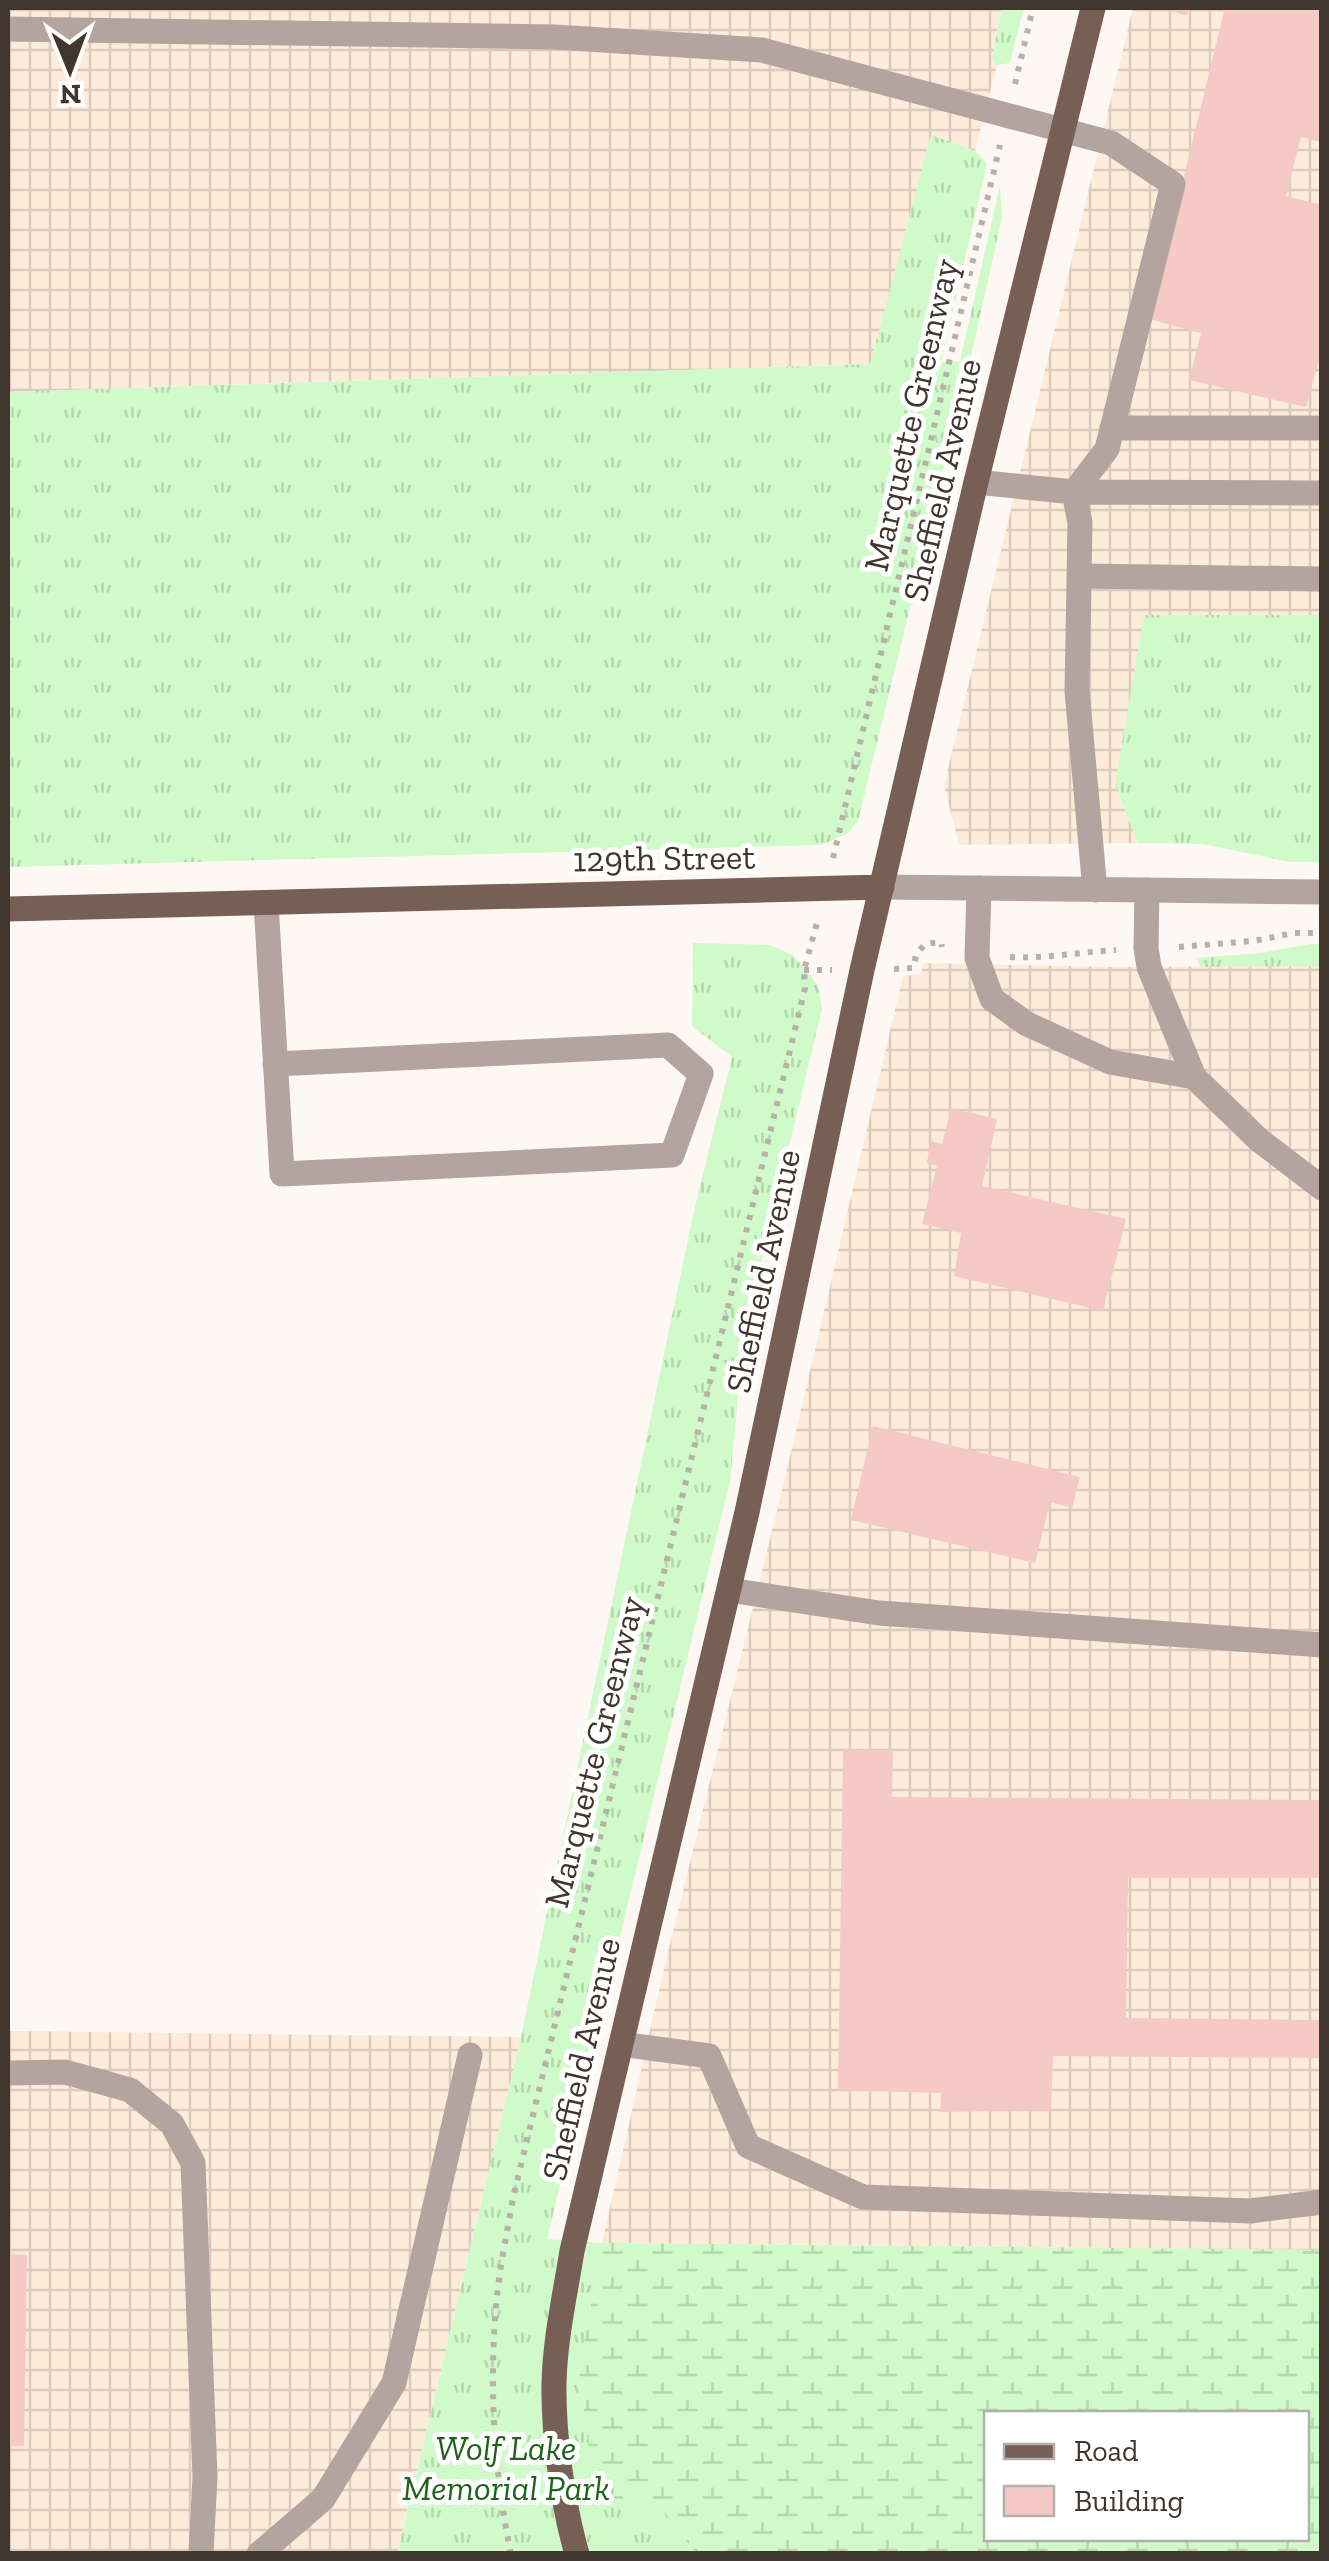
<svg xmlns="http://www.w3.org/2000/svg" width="1329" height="2561" font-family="'Zilla Slab',serif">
	<defs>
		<pattern id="industrial-grid" width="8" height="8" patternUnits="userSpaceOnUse" patternTransform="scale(2.5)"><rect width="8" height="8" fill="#feecdb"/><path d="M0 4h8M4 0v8" fill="none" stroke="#dbcbbc"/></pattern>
		<pattern id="grass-tufts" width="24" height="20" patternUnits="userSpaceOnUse" patternTransform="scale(2.5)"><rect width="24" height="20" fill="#d0faca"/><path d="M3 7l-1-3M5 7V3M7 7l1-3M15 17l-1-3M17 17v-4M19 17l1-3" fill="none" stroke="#b4d7ae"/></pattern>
		<pattern id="wetland-marsh" width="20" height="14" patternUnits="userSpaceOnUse" patternTransform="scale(2.5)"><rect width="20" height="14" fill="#d0faca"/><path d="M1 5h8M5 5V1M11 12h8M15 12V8" fill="none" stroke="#b4d7ae"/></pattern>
	</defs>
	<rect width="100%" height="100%" fill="#fef8f4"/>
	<path fill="url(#industrial-grid)" d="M8 8H1002L992 57 997 65 975 151 931 136 871 364 8 392Z
		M1133 8H1321V615H1145L1115 784 1138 843 959 845 944 785Z
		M923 963 1116 967 1321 966V2250L602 2243 665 1964 783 1486 903 976 921 974Z
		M8 2031 521 2037 397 2553 8 2554Z"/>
	<path fill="url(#grass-tufts)" d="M1002 8H1024L1010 63 997 65 992 57Z
		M931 135 975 151 987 163 941 362 960 361 1000 185 1002 218 970 361 858 821 848 833 822 845 8 867V392L870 364Z
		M1144 615H1321V862H1290L1203 844 1138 843 1115 784Z
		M693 943 770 945 793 955 818 985 822 1009 744 1335 730 1481 547 2239 602 2243 579 2371 598 2510 652 2495 696 2553 397 2554 521 2037 695 1206 732 1057 692 1026Z
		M1310 944H1321V966L1200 967 1196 958 1261 953Z"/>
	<path fill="url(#wetland-marsh)" fill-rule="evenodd" d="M602 2243 1321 2250V2553H696L652 2496 597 2511 579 2371ZM986 2414H1306V2538H986Z"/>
	<path fill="#f5c9c5" d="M1164 8H1189L1187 16Z
		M1225 8H1322V142L1301 137 1286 196 1322 205V348L1306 407 1189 380 1201 333 1149 319Z
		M951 1108 997 1119 982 1186 1126 1219 1103 1311 954 1276 961 1233 922 1224 937 1166 927 1162 931 1141 942 1144Z
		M873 1426 1080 1477 1072 1508 1050 1502 1035 1563 851 1520Z
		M843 1750H893L892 1797 1322 1800V1878H1128L1126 2018 1322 2020V2058L1053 2056 1051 2110 940 2112 941 2093 838 2090Z
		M8 2254 27 2255 24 2446H8Z"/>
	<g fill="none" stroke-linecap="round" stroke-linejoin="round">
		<path stroke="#b8b0ab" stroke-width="6" stroke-dasharray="5 8" stroke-linecap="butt" d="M1015 84 1033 8
			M833 858 1000 145
			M1179 947 1253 941 1294 933H1322
			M1010 957C1045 959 1080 952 1116 950
			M894 969 913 968 916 955 925 944 941 942 942 947
			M804 970H832
			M511 2554C494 2473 489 2387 496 2306 499 2270 507 2233 513 2198L805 988 804 970 818 919"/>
		<path stroke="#b3a49f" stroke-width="25" d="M8 29 555 37 762 50 1111 143 1173 184 1107 449 1074 492 976 482
			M1112 428H1322
			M1079 576 1322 579
			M882 887 1322 892
			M979 888 977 958 992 999 1027 1024 1110 1062 1194 1077
			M1095 890 1077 691 1080 523 1074 492 1322 493
			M1147 890 1146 948 1149 967 1194 1077 1259 1140 1322 1188
			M266 903C272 993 276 1084 282 1174L672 1155 701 1074 668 1045 275 1064
			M729 1590 879 1613 1322 1645
			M621 2044 709 2056 748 2146 863 2197 1250 2211 1322 2202
			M8 2073 65 2072 130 2090 172 2124 193 2163 205 2477 201 2554
			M259 2554 323 2499 394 2383 470 2055"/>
		<path stroke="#775f56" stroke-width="25" d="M8 909 882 887
			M577 2554C563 2506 553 2433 554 2383 555 2339 565 2295 572 2251L747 1512 862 970 976 482 1093 8"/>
	</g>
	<g text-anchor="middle" stroke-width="10" stroke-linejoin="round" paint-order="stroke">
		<g font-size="35" fill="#41362e" stroke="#fff">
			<text transform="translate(911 415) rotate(-77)" y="12">Marquette Greenway</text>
			<text transform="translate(942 480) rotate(-77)" y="12">Sheffield Avenue</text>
			<text transform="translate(664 858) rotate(-1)" y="12">129th Street</text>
			<text transform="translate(763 1271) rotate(-78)" y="12">Sheffield Avenue</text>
			<text transform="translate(594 1752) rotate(-76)" y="12">Marquette Greenway</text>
			<text transform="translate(581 2059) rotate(-77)" y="12">Sheffield Avenue</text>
		</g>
		<g font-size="35" font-style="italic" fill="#1f6219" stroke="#fff">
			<text x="506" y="2460">Wolf Lake<tspan x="506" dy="40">Memorial Park</tspan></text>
		</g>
	</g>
	<rect width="1329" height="2561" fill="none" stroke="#41362e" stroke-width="20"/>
	<rect x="984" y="2411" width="325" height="130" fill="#ffffff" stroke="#b3afab" stroke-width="2.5"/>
	<rect x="1004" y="2444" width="50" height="15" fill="#775f56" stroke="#b3afab" stroke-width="2.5"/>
	<text x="1074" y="2461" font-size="30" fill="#41362e">Road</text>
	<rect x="1004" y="2486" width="50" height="30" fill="#f5c9c5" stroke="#b3afab" stroke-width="2.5"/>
	<text x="1074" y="2511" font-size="30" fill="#41362e">Building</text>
	<g transform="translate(70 70) rotate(179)" stroke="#ffffff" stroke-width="8" paint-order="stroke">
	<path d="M0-8L18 38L0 25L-18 38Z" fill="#41362e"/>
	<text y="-15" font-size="28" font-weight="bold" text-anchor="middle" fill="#41362e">N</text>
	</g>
</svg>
